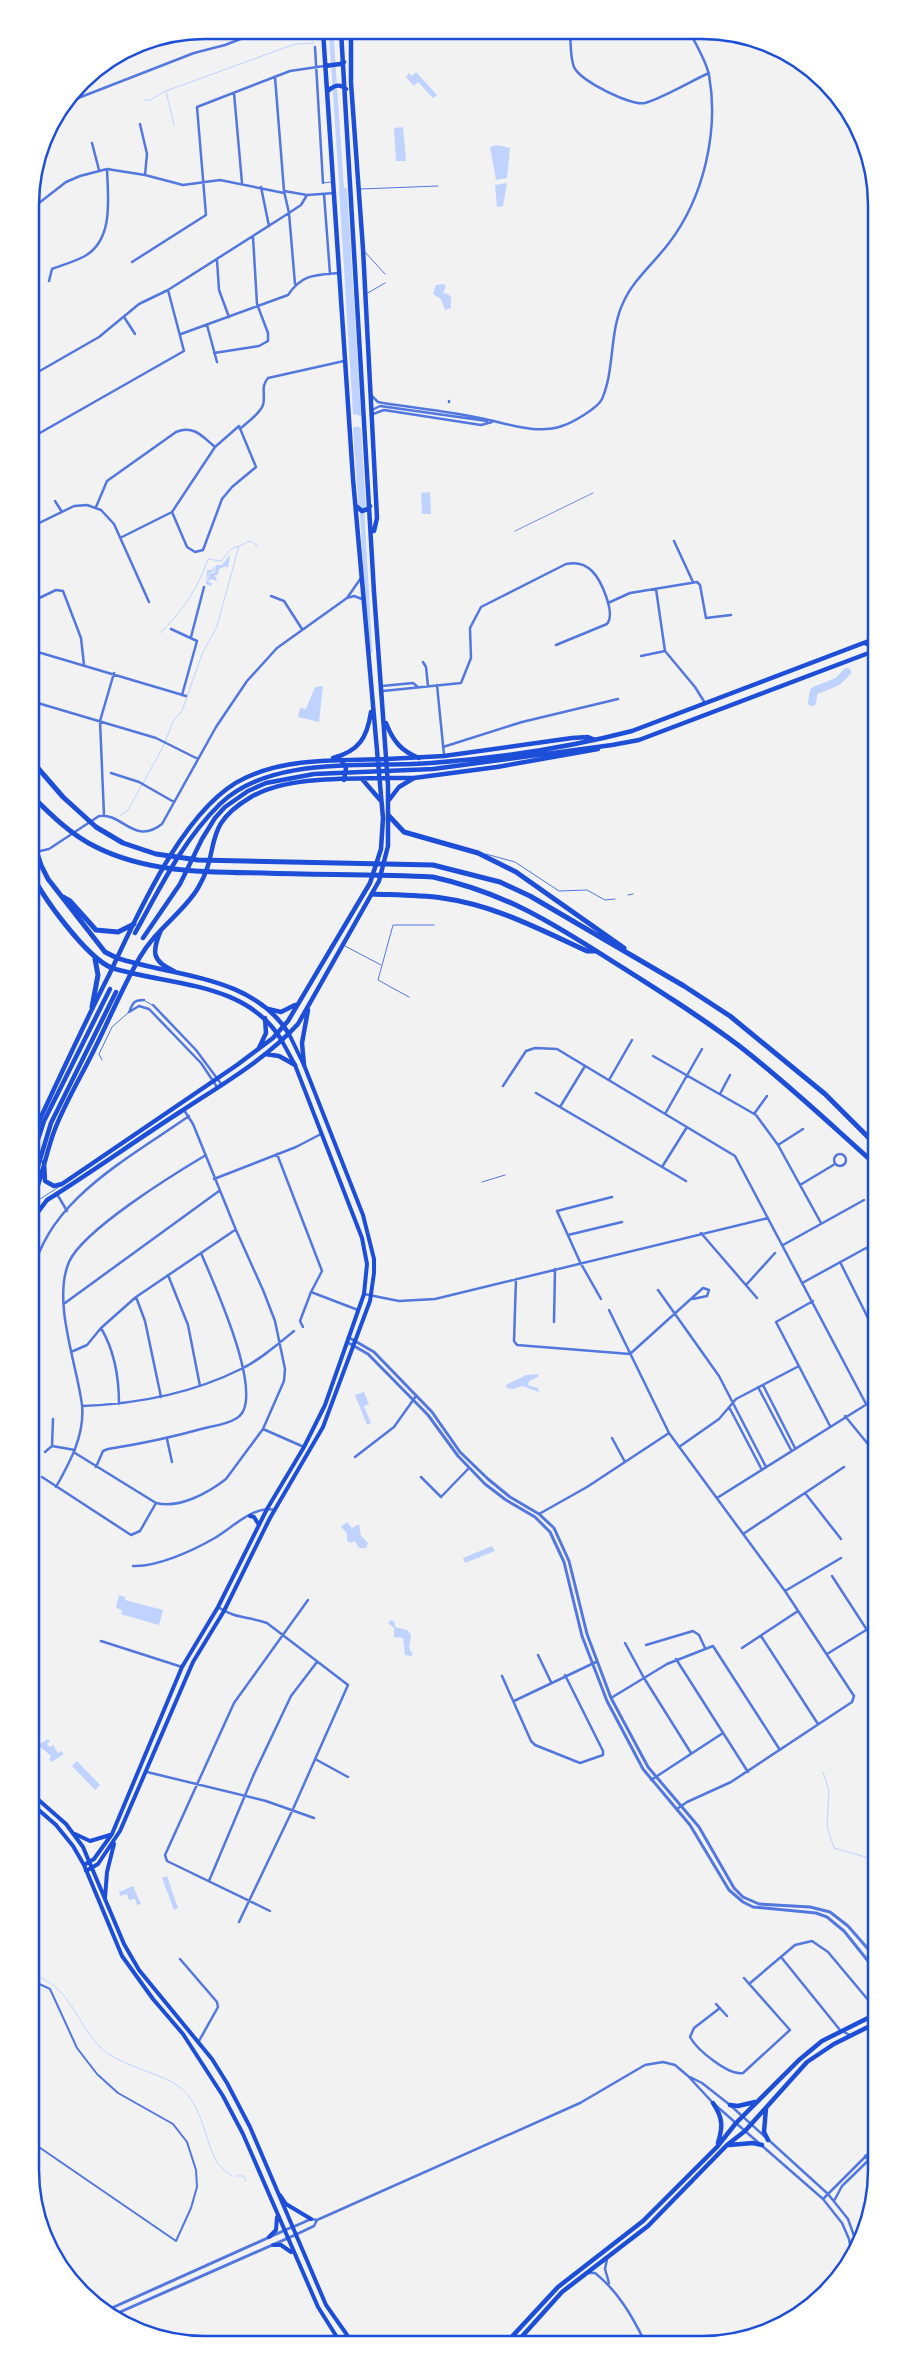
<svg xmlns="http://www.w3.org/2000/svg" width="907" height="2375" font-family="'Exo 2',sans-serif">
	<rect width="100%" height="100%" fill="#f2f2f2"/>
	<path fill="#bfd3fe" d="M416 72 437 95 433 98 418 82 414 86 406 77 409 73 412 76Z
		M403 127 406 161H396L394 128Z
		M497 145 510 148 507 178 496 180 490 147Z
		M507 183 503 206 497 207 495 185Z
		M339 188H347L361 416 353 414Z
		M443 284 446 286 443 293 448 294 451 297V308L445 310 441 299 433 294 436 285Z
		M357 426 361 429 366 510 359 512 353 428Z
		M430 492 431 514H422L421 493Z
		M230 555 228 568 226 566 219 569 218 575H215L217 581 211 579 208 582 212 583 211 586 206 584 207 570H212L215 565 214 571 209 573 207 579 208 581 209 574 215 572 216 565H222Z
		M323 686 319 722 298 717 300 708 306 709 315 687Z
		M538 1374V1377L529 1381 528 1385 538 1388 539 1392 522 1386 514 1389 507 1388 506 1385 526 1375Z
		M364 1392 369 1404 364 1406 371 1423 367 1425 355 1395Z
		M347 1522 352 1528 359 1524 361 1536 368 1543 366 1548H359L355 1541 351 1543 347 1541V1533L341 1527Z
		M492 1546 495 1551 465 1563 463 1558Z
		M119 1595 125 1597V1600L163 1610 159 1625 121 1614 122 1610 116 1608Z
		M391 1620 394 1621 395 1627 407 1630 411 1635C411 1643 406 1647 413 1654L411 1656 405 1655 403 1638 394 1637V1628L388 1623Z
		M48 1739 50 1741 47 1744 50 1747 53 1745 58 1753 61 1751 64 1754 52 1762 49 1759 51 1756 38 1745Z
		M77 1761 100 1785 95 1790 72 1766Z
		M167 1876 178 1908 174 1910 162 1878Z
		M133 1886 141 1904 137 1905 135 1899 129 1900 127 1894 120 1896 119 1892Z"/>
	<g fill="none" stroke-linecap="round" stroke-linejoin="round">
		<path stroke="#bfd3fe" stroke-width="1" d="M166 91 174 125
			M145 100H150L166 91 295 44 314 43
			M160 633C181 614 199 586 208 559L221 561 231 549 239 546
			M120 816 128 810 162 749 174 720 182 711 202 654 217 626 239 546 250 541 258 546
			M823 1772 829 1790 827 1826 834 1848 876 1860
			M33 1975C70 1985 77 2025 101 2048 123 2069 170 2073 187 2094 203 2113 205 2139 216 2161 219 2166 227 2172 232 2176
			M236 2176H244L246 2181"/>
		<path stroke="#bfd3fe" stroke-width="4.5" d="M331 31 342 193
			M362 509 370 651"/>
		<path stroke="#bfd3fe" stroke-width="8" d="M838 681 847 672
			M812 702 814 691 834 683"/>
		<path stroke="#5277de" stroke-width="1" d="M323 183 331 182
			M361 189 438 186
			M365 252 385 274
			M366 294 385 283
			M486 854 515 862 559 891 587 890 605 900 615 899
			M628 895 633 894
			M345 946 381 965
			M409 997 378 980 393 925H434
			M145 1001 152 1005
			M102 1060 99 1054 112 1027 129 1012
			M482 1182 505 1175
			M32 1204 59 1187"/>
		<path stroke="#5277de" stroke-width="2" d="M33 1981 50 1989 77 2048 97 2074 118 2093 173 2124 187 2142 196 2170 197 2187 191 2208 176 2241 33 2143"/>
		<path stroke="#5277de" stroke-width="2.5" d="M570 32C571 43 570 57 574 67 580 81 631 106 645 103 663 98 691 81 709 73
			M315 47 323 183
			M275 77 284 191 289 213 295 284
			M234 93 242 183
			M68 102 194 53 225 45 264 30
			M140 124 147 154 145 175
			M92 143 99 170
			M261 187 269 226
			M284 191 307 195 335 193
			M324 194 330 274
			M30 210 66 182 80 176 107 169 145 175 183 185 220 180 284 193
			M217 260 219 290 229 317
			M132 262 206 215 197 107 290 71 324 66
			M49 281 52 269C62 265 74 262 85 256 114 239 108 198 107 169
			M124 317 135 334
			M207 325 217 362
			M181 334 288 295C302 274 315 275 339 273
			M214 353 259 346 268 341V333L257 304 253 237
			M31 376 99 337 139 304 168 290 289 213 301 205 307 195
			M372 396 378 402 383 403C415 408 449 411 480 418 506 423 536 435 562 426 572 423 598 408 602 399 615 369 609 333 623 303 633 280 654 263 669 243 704 197 719 131 709 75 706 61 697 46 690 33
			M449 401V402
			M372 410 380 406 487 421
			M373 414 384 410 481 425 492 422
			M240 429C247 422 260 414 263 405 266 395 260 387 268 378L344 361
			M31 438 184 351 168 290
			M55 501 62 512
			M96 507 107 481 176 432C194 425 202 436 215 447
			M31 527 74 506 87 505 101 510 114 524 149 602
			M120 538 172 512 215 447 239 426 256 467 232 487 222 499 203 550 195 552 187 547 172 512
			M674 541 693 582
			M656 589 665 651 695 687 705 703
			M271 596 284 601 302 629
			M347 598 354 596 362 599
			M31 602 56 590 63 591 81 638 84 665
			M608 603 630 593 697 582 700 585 706 618 731 615
			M171 629 197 641 182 695
			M191 637 204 587
			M31 650 186 696
			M641 656 665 651
			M423 662 426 667 428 686
			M437 685 444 755
			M382 686 413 683 418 687
			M383 691 461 683 471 658 470 628 481 607 566 564C575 562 585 564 592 571 601 580 616 613 607 624L556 645
			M31 701 156 738 198 759
			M443 747 522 722 618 699
			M111 773 139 782 174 802
			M104 815 100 721 114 673
			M31 853 49 849 99 816C122 812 134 846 162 824L216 727 247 681 277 648 347 598 361 578
			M153 1005 196 1050 222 1085
			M130 1010C133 1002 135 1000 144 1000
			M129 1012 139 1006 149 1009 201 1063 217 1087
			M653 1056 756 1115 778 1145 821 1223
			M609 1080 632 1040
			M503 1086 526 1051 535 1048 557 1049 735 1156 866 1404
			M536 1093 686 1181
			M720 1094 730 1075
			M560 1107 585 1066
			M665 1114 702 1049
			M754 1114 767 1096
			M778 1145 803 1129
			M834 1160a6 6 0 1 1 12 0a6 6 0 1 1-12 0Z
			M277 1154 322 1271 311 1292 300 1321 303 1327
			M662 1167 687 1127
			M214 1179 296 1147 321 1134
			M800 1185 835 1164
			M57 1194 67 1211
			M701 1233 757 1298
			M568 1235 622 1222
			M783 1245 864 1200
			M840 1262 875 1332
			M168 1275 188 1325 200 1386
			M32 1279C43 1202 131 1157 189 1116
			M516 1279 514 1341 517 1345 630 1354
			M804 1282 866 1248 875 1252
			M746 1285 775 1253
			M658 1290 719 1376 766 1467
			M311 1292 358 1310
			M364 1294 399 1301 435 1299 768 1218
			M136 1297 145 1321 161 1397
			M601 1299 580 1262 557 1211 612 1197
			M813 1301 776 1322 830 1426
			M65 1303 219 1191
			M609 1310 669 1433 785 1591 854 1696 852 1702 731 1782 687 1802 677 1809
			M554 1322 555 1269
			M101 1328C114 1350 119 1379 119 1404
			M71 1352 87 1345 101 1328 136 1297 235 1230
			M630 1354 703 1288 709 1290 707 1296 693 1299
			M763 1385 795 1448
			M758 1387 791 1450
			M82 1406C137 1404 191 1394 241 1369 260 1360 278 1344 294 1331
			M729 1407 762 1470
			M845 1416 876 1454
			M263 1429 304 1447
			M612 1438 625 1462
			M167 1439 172 1462
			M52 1446 53 1419
			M52 1446 75 1450
			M679 1447 719 1419 736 1399 799 1366
			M45 1452 52 1446
			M75 1453 156 1503C179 1509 208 1493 226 1479L263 1429 284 1381 285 1369 275 1321 263 1290 236 1230 193 1124 184 1110
			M355 1457 394 1427 416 1396
			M96 1467 103 1451 108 1449C140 1444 173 1437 205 1428 215 1426 228 1424 237 1418 268 1399 212 1280 201 1253
			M42 1477 131 1535 140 1531 156 1503
			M421 1477 441 1497 469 1468
			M56 1487C70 1462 85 1435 82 1405 77 1364 52 1302 69 1262 83 1230 174 1174 206 1155
			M805 1493 841 1539
			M717 1498 875 1399
			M539 1514 587 1487 669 1433
			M743 1534 844 1467
			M875 1550 876 1552
			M133 1566C157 1567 192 1551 213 1539 231 1529 253 1505 275 1510
			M832 1576 867 1630
			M785 1591 841 1558
			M218 1607C233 1618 250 1617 267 1623L348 1685 293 1809 239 1922
			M761 1636 818 1724
			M101 1641 182 1667
			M625 1643 644 1678 691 1753
			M646 1645 693 1631 699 1635 705 1648
			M742 1648 798 1611
			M827 1654 876 1624
			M538 1655 551 1682
			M676 1659 748 1772
			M502 1676 531 1741 535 1745 580 1763 603 1755V1751L565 1675
			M611 1698 667 1664 713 1646 780 1750
			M514 1701 596 1662
			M315 1759 348 1777
			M147 1772 266 1801 314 1818
			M651 1780 723 1733
			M209 1881 254 1774 291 1696 317 1662
			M270 1911 167 1861 165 1855 234 1703 308 1600
			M781 1957 840 2030 850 2035
			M180 1959 217 2002 218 2007 199 2041
			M749 1984 795 1945 812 1941 828 1952 869 2001
			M716 2004 727 2016
			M720 2008 694 2028 690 2037C697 2050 729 2076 743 2073L790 2030 744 1978
			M690 2077 702 2083 730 2105 828 2194 848 2219 858 2247
			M865 2156 877 2168
			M823 2199 877 2145
			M834 2201 842 2186 877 2152
			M293 2227 311 2219 317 2220 580 2103 645 2065 663 2062 675 2065 688 2076 713 2103 823 2199 842 2223 849 2239 852 2256
			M295 2235 314 2226 317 2220
			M607 2259 605 2269 609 2283
			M588 2273H595C618 2291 632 2316 645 2342"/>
		<path stroke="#5277de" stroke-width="3" d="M348 1337 374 1352 432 1412 460 1452 488 1479 510 1497 539 1514 554 1528 569 1561 587 1634 611 1698 648 1767 699 1827 734 1888 743 1897 759 1904 810 1907 830 1912 848 1926 876 1958
			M347 1342 368 1354 428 1415 458 1456 485 1484 506 1500 535 1517 550 1532 564 1562 582 1636 607 1701 643 1769 690 1825 729 1890 743 1902 753 1907 816 1913 827 1917 844 1931 876 1971
			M105 2311 292 2227
			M111 2316 295 2235"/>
		<path stroke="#1d4ed8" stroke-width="4" d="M250 1516 254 1517 259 1525
			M33 1795 66 1824 83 1847 124 1944 139 1970 212 2059 227 2083 250 2127 326 2305 352 2342
			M33 1805 56 1825 73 1846 84 1865 122 1956 153 1999 183 2034 223 2096 243 2134 318 2307 340 2342
			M75 1834 90 1841 110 1835
			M84 1865 94 1859 112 1834 182 1667 218 1607 267 1509 304 1447 325 1405 364 1294 367 1264 362 1238 295 1065 282 1041
			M86 1871 98 1864 120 1831 193 1662 224 1611 270 1518 323 1427 370 1301 374 1273V1259L363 1215 304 1065 289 1034
			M105 1898 107 1872 114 1844
			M280 2195 286 2204 311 2219
			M269 2237 276 2230 277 2217
			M273 2245H281L291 2252"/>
		<path stroke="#1d4ed8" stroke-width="4.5" d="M865 643 874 646
			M387 759 444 756 572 738 588 737 595 740
			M388 778H414L497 767 598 749
			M135 933C160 888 183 840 220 804 271 755 365 768 431 763 498 758 567 748 632 731L874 639
			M143 938 180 884 202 839 215 818 225 807 248 791 266 783 314 774 433 769 612 745 639 740 874 651
			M117 958C175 977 253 975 289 1034
			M112 968C170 986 247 981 282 1041
			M32 1158 44 1121 110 989
			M32 1186 51 1123 116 992
			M713 2103C723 2118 723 2126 718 2143
			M730 2105 738 2106 755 2102
			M766 2108 764 2132 768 2140
			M729 2145 753 2143 762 2145
			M507 2342 558 2287 643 2221 717 2147 736 2123 799 2060 822 2041 876 2014
			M517 2342 562 2292 648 2226 727 2145 745 2131 807 2062 834 2044 876 2023"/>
		<path stroke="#1d4ed8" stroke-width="4.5" d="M351 31V83L363 249 377 518 374 531
			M325 66 340 64 344 62
			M328 91C333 86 340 83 346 89
			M356 506 362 511 368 509 370 506
			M386 723C393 741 401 751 419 758
			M333 758C359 751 367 738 371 712
			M341 760 346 768 344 780
			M362 779 381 801
			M389 800 399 787 414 778
			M161 930C152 951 151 961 174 971
			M268 1009 281 1012 295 1005
			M259 1048 266 1033 265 1018
			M265 1054 279 1056 295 1065
			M304 1065 302 1043 308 1010
			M32 1144 40 1119C63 1070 85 1022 109 975 137 916 184 806 245 778 289 757 340 761 387 759
			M44 1162 45 1181 54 1186 62 1184 237 1065 273 1038 288 1021 370 883 381 849 383 818 353 479 323 31
			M32 1201C42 1179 46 1152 55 1129 66 1101 82 1075 95 1048 110 1018 123 986 140 957 156 929 184 912 198 888 222 848 200 827 251 797 287 776 347 779 388 778
			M32 1228 35 1216 47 1200C92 1172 135 1141 180 1112 221 1085 265 1060 298 1024L379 881 388 846V785L374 592 341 31"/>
		<path stroke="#1d4ed8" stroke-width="5" d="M31 760 63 797 96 827 123 843 156 854 198 860 433 865 500 882 530 896 684 986 730 1016 825 1094 875 1144
			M31 795C50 814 71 835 96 847 148 873 206 872 263 873 319 875 376 874 433 877 505 893 551 922 612 961 655 988 698 1015 738 1045 786 1082 830 1124 875 1164
			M389 816 404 832 478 853 516 872 624 948
			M31 836 41 865 48 879 105 952 117 958
			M31 872C42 897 87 958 112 968
			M372 894C396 895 419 895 442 898 494 905 539 929 587 951H596
			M63 897 70 901 96 930 118 932 134 924
			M92 1007 98 975 95 959"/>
		<path stroke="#7290e2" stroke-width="1" d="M515 531 593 493"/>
	</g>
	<path d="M0 0H907V2375H0ZM205 39H702A166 166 0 0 1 868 205V2170A166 166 0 0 1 702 2336H205A166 166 0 0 1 39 2170V205A166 166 0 0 1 205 39Z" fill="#fff" fill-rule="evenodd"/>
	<path fill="none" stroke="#1d4ed8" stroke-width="2.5" d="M205 39H702A166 166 0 0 1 868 205V2170A166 166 0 0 1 702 2336H205A166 166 0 0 1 39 2170V205A166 166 0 0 1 205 39Z"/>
</svg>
